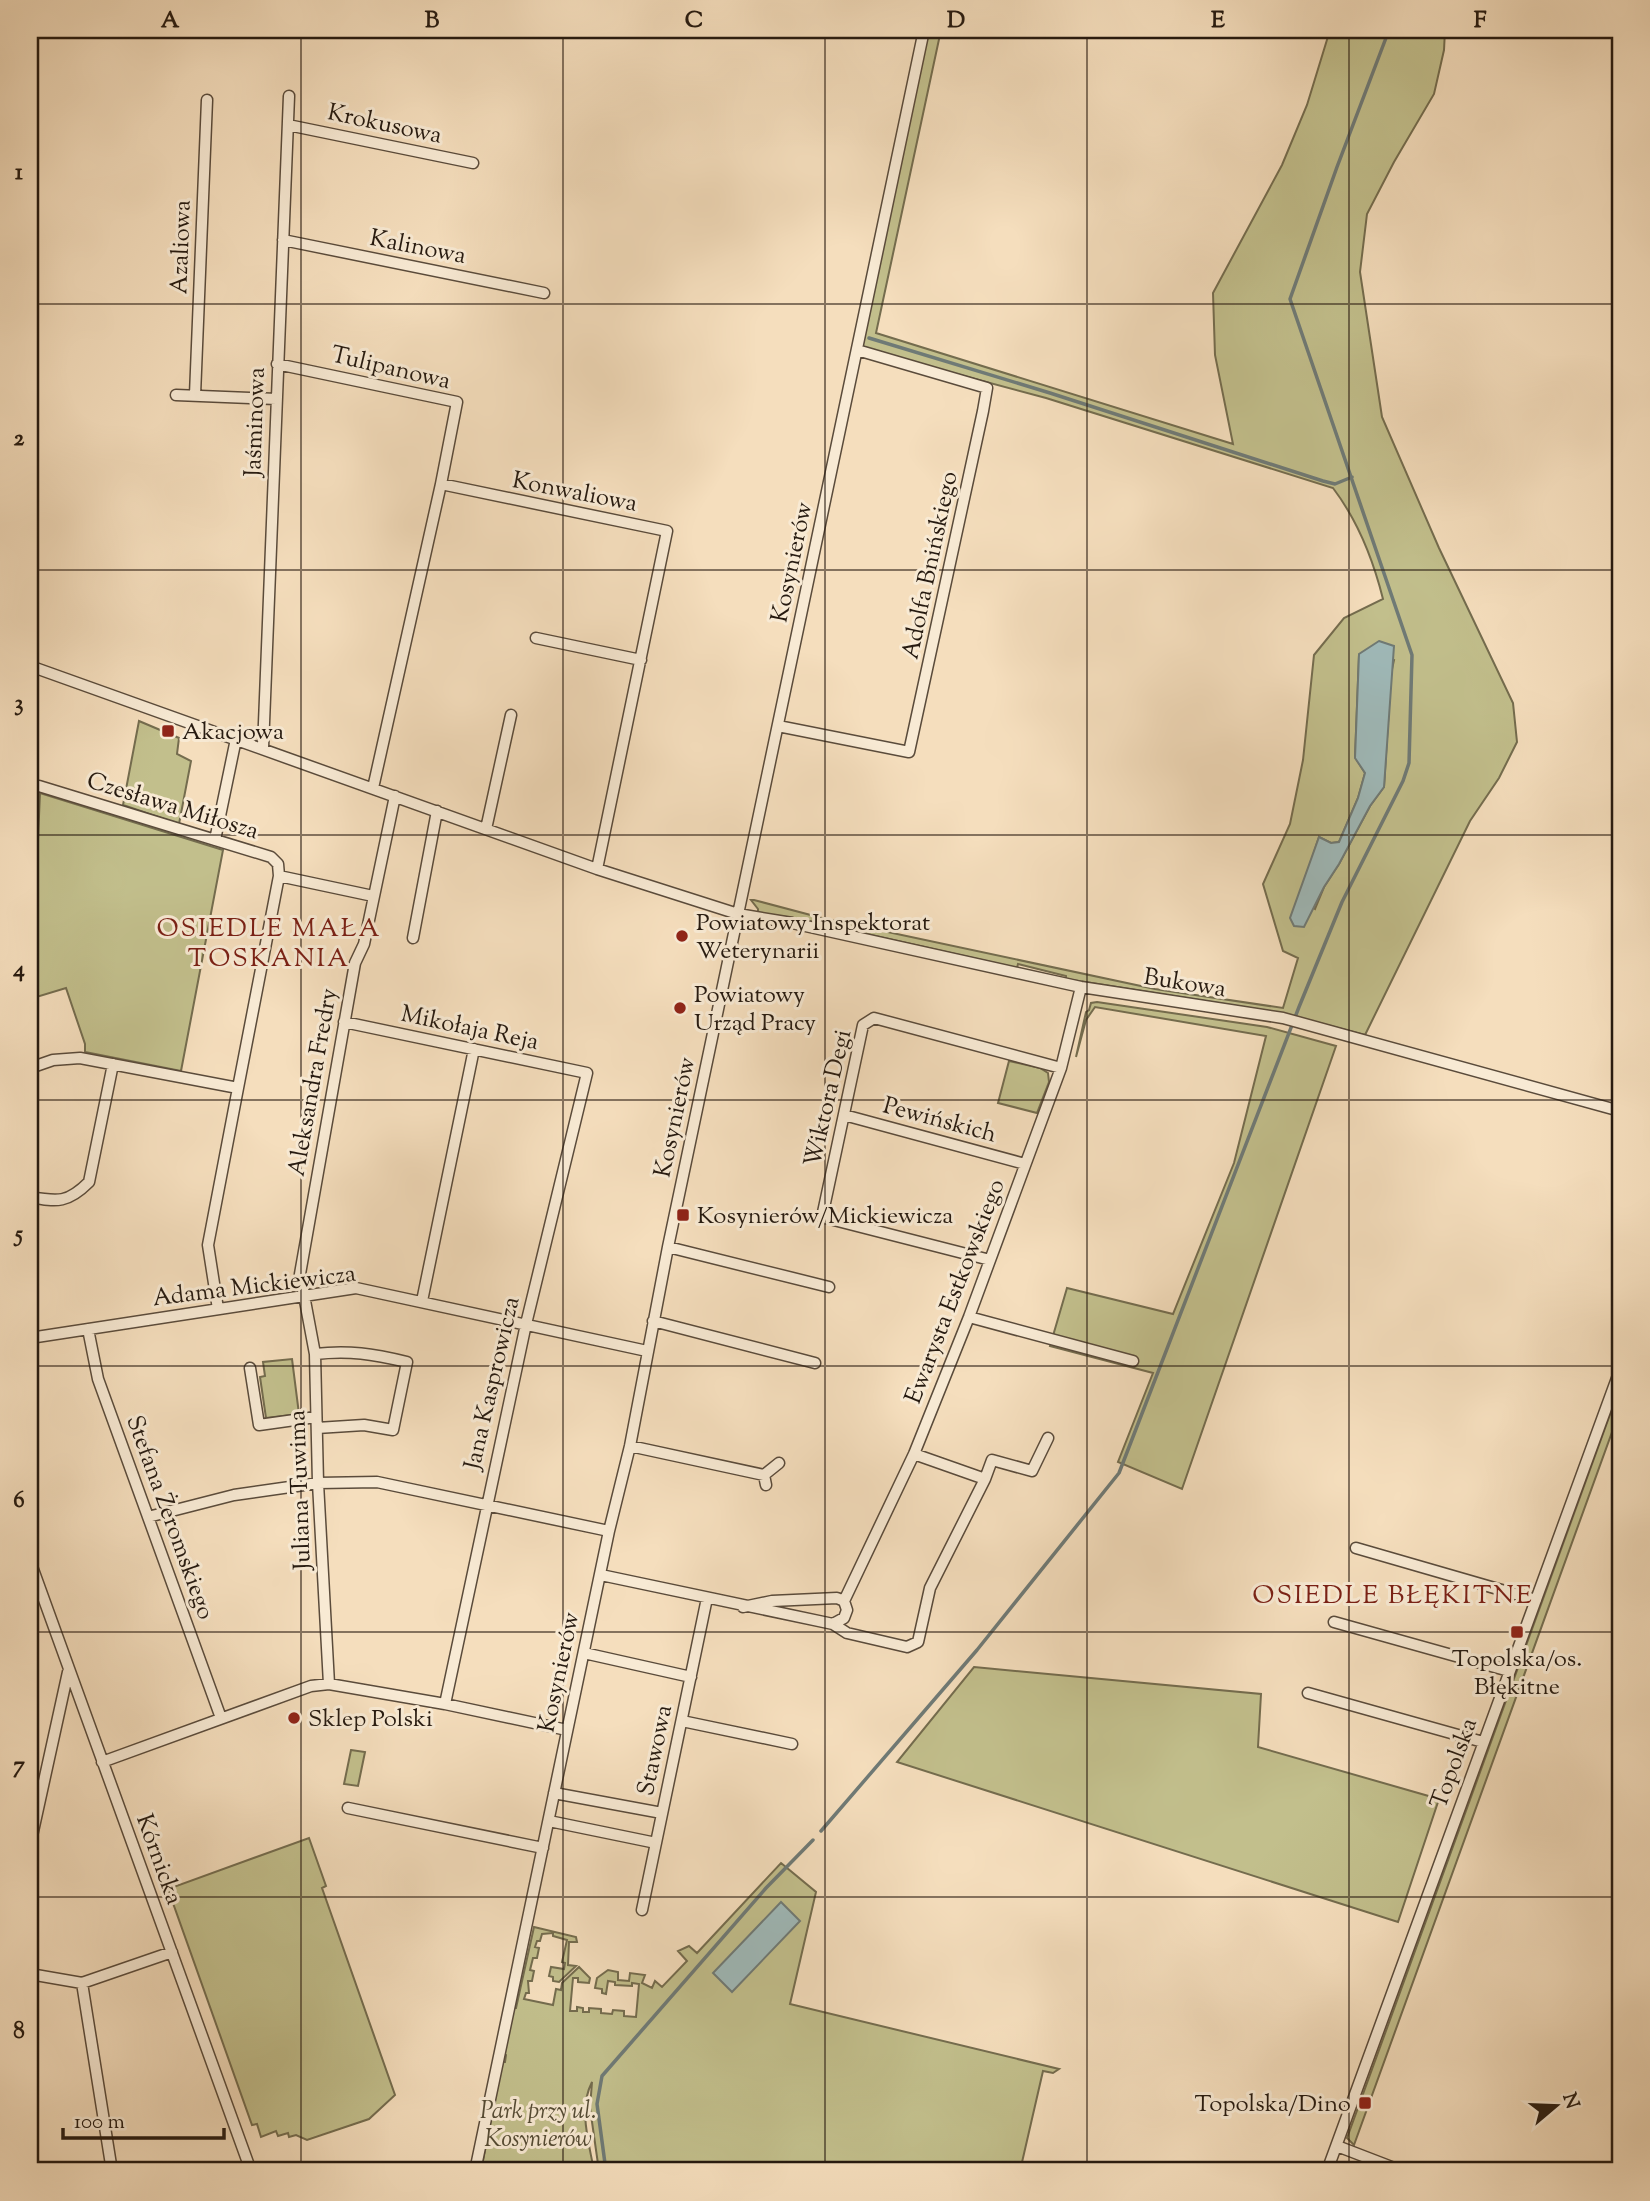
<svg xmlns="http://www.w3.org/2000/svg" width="1650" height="2201" font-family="'Sorts Mill Goudy',serif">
	<rect width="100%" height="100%" fill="#f5debd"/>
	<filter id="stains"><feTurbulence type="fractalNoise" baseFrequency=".00286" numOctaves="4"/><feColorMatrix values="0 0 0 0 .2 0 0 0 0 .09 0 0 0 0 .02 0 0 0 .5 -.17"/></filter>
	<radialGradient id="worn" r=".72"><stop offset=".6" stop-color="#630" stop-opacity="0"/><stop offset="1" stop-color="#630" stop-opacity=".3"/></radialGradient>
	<path fill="#c2bf8c" stroke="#746c4e" stroke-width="2" fill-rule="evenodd" d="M928 30H941L876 333 1233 444 1215 355 1213 293 1282 165 1307 105 1330 30H1445L1444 50 1434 94 1394 162 1367 214 1360 272 1382 417 1439 548 1513 703 1517 742 1499 778 1470 821 1365 1035 1281 1013 1066 979V976L1018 964 1017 968 801 919 758 913V909L751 900H754L822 918 1155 989 1283 1008 1298 958 1283 951 1263 884 1290 824 1303 760 1314 655 1344 618 1383 599C1373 559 1358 521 1333 488L1046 398 871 351 862 345ZM1359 655 1394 660 1391 674 1384 787 1370 806 1339 864 1324 887 1315 909 1299 898 1319 837 1331 843 1339 842 1358 798 1365 773 1355 757Z
		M139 721 179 738 177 754 191 761 179 824 123 805Z
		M40 793 223 850 181 1071 85 1052V1044L66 988 30 999V888L36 885Z
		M1097 1002 1267 1027 1336 1046 1182 1489 1118 1462 1153 1373 1050 1346 1067 1288 1173 1314 1234 1163 1266 1036 1095 1007 1086 1020 1076 1057 1086 1012 1089 1010 1091 1003Z
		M1009 1061 1040 1068 1048 1073 1049 1082 1037 1113 998 1103Z
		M292 1359 299 1414 266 1418 260 1377 265 1376 263 1362Z
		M1620 1387V1410L1354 2145 1347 2138Z
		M974 1667 1261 1694 1258 1747 1439 1799 1398 1922 897 1762Z
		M351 1750 365 1752 358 1786 344 1784Z
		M309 1838 326 1886 322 1888 395 2095 369 2119 307 2140 296 2135 289 2137 288 2133 278 2136 276 2131 261 2137 257 2124 252 2125 168 1889Z
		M781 1863 816 1892 790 2004 1059 2069 1053 2073 1043 2071 1020 2171H599L590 2108 592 2082C578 2109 589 2142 594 2171H481L502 2062H505L506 2055 504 2054 513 2008H516L534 1927 576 1937 577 1942H569L568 1965 576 1966 559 1982 553 1981V1977L549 1976 551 1967 564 1969 565 1963 562 1962 567 1940 553 1936V1933L542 1934 540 1941H537L535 1947 539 1948 537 1958H533L530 1970 534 1971 532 1981H528L529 1993H526L524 1999 553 2005 556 1989 561 1990 562 1983 579 1967 590 1978 589 1983 578 1982V1978H573L570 2011H577V2007L583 2008V2012H589V2008L601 2009V2013L612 2014 613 2010 624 2011V2016L636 2017 639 1984 632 1983V1986L615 1985V1982L608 1981 606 1994 602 1993V1989L595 1988 597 1978 608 1970 618 1972V1980L629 1981 630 1973 645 1975 642 1983 652 1988 655 1981 662 1987 687 1961 678 1951 689 1946 697 1953Z"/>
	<path fill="#9fbaba" stroke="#6f7a76" stroke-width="2" d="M1379 641 1394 646 1384 787 1370 806 1339 864 1324 887 1304 927 1294 926 1290 918 1319 837 1331 843 1339 842 1358 798 1365 773 1355 758 1359 654Z
		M781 1902 800 1921 732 1992 713 1973Z"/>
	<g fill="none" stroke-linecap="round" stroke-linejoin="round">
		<path stroke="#6f7a76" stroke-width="3.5" d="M869 338 1050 393 1323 481 1335 484 1352 477
			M821 1831 977 1650 1119 1473 1299 1007 1342 902 1403 781 1409 763 1412 655 1290 299 1337 167 1389 30
			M606 2171 597 2104 602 2076 766 1888 813 1840"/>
		<defs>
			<path id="minor" d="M288 125 473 163
				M283 240 544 293
				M277 364 457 402 441 484
				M176 395 276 399
				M195 395 207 100
				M536 638 641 660
				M30 666 597 869 738 914 792 923 1081 987 1283 1018 1620 1111
				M778 726 909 752 983 411 987 388 857 350
				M263 748 289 96
				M30 787 39 786 271 857 278 864 279 876 373 896
				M373 788 441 484 667 531 597 869
				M486 829 511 715
				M215 840 236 739
				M413 938 437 811
				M344 1022 587 1073 526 1324 445 1704
				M30 1068 53 1060 80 1058 238 1088 208 1245 218 1309
				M238 1088 279 876
				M844 1115 1025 1164
				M30 1197C58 1202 68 1203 89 1182L113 1064
				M668 1247 829 1287
				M990 1260 822 1217 863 1025 874 1018 1061 1068
				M422 1301 474 1049
				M969 1317 1133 1361
				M653 1321 815 1363
				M88 1329 98 1379 221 1718
				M30 1338 356 1288 647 1351
				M315 1354C349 1350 373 1354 407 1362L393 1430 364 1425 317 1428
				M250 1368 259 1425 316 1417
				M630 1446 764 1475
				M985 1479 992 1460 1032 1471 1048 1438
				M766 1485 764 1475 779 1463
				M148 1517 234 1495 318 1483 377 1482 609 1531
				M1356 1548 1536 1600
				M30 1561 251 2171
				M601 1575 833 1624 844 1618 847 1610 844 1601 837 1598 772 1601 743 1607
				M844 1601 914 1454 969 1317 1061 1068 1081 987
				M1334 1622 1509 1671
				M833 1624 847 1633 907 1647 918 1642 930 1588 985 1479 914 1454
				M584 1653 691 1677
				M329 1684 318 1483 315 1354 300 1274 355 963 364 944 395 796
				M1308 1693 1483 1742
				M682 1721 792 1744
				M102 1762 311 1686 329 1684 445 1704 567 1730
				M554 1793 662 1813
				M348 1808 543 1848
				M549 1821 656 1843
				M30 1845 68 1672
				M642 1910 707 1598
				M30 1974 82 1983 172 1952
				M82 1983 112 2171
				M1337 2146 1402 2171
				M475 2171 609 1531 630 1446 668 1247 924 30
				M1327 2171 1620 1370"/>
		</defs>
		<use href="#minor" stroke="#5a4b3b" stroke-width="13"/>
		<use href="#minor" stroke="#f8ead4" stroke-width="10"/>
	</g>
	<path fill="none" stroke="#261a10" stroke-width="2" stroke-opacity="0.55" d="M301 30V2171M563 30V2171M825 30V2171M1087 30V2171M1349 30V2171M30 304H1620M30 570H1620M30 835H1620M30 1100H1620M30 1366H1620M30 1632H1620M30 1897H1620"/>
	<g fill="#8f2418" stroke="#f8ead4" stroke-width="2.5">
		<rect x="161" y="724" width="14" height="14" rx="3.5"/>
		<circle cx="682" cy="936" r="7"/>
		<circle cx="680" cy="1008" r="7"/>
		<rect x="676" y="1208" width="14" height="14" rx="3.5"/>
		<rect x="1510" y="1625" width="14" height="14" rx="3.5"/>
		<circle cx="294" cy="1718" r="7"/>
		<rect x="1358" y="2096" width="14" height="14" rx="3.5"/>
	</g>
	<g text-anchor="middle" stroke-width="6" stroke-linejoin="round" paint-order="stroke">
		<g font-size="24" fill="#261a10" stroke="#f8ead4">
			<text transform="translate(385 123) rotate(12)" y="8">Krokusowa</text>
			<text transform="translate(418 246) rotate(11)" y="8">Kalinowa</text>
			<text transform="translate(180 247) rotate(-88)" y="8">Azaliowa</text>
			<text transform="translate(391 367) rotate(13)" y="8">Tulipanowa</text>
			<text transform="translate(254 422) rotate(-88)" y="8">Jaśminowa</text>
			<text transform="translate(575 491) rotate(11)" y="8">Konwaliowa</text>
			<text transform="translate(791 562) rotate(-78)" y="8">Kosynierów</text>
			<text transform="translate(929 565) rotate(-78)" y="8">Adolfa Bnińskiego</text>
			<text transform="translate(173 805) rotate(17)" y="8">Czesława Miłosza</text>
			<text transform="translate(1185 982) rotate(9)" y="8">Bukowa</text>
			<text transform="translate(470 1027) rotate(12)" y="8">Mikołaja Reja</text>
			<text transform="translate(312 1082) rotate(-80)" y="8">Aleksandra Fredry</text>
			<text transform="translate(827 1098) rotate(-77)" y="8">Wiktora Degi</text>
			<text transform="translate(674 1117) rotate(-78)" y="8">Kosynierów</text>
			<text transform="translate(940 1119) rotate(15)" y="8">Pewińskich</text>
			<text transform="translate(254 1285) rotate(-7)" y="8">Adama Mickiewicza</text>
			<text transform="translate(954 1291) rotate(-69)" y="8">Ewarysta Estkowskiego</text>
			<text transform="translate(491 1383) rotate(-77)" y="8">Jana Kasprowicza</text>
			<text transform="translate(299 1490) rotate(-92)" y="8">Juliana Tuwima</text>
			<text transform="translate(171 1517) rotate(70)" y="8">Stefana Żeromskiego</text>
			<text transform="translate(558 1672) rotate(-78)" y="8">Kosynierów</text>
			<text transform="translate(654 1750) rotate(-78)" y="8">Stawowa</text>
			<text transform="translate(1453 1763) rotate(-70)" y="8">Topolska</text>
			<text transform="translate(160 1859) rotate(70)" y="8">Kórnicka</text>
		</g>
		<g font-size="24" fill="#261a10" stroke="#f8ead4" text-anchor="start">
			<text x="182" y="739">Akacjowa</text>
			<text x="696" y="930">Powiatowy Inspektorat<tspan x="696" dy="28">Weterynarii</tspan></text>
			<text x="694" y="1002">Powiatowy<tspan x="694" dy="28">Urząd Pracy</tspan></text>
			<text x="697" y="1223">Kosynierów/Mickiewicza</text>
			<text x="1517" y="1666" text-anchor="middle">Topolska/os.<tspan x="1517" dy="28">Błękitne</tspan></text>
			<text x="308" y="1726">Sklep Polski</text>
			<text x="1351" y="2111" text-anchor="end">Topolska/Dino</text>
		</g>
		<g font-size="24" font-style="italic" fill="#554c35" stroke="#f8ead4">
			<text x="538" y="2118">Park przy ul.<tspan x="538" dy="28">Kosynierów</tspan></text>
		</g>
		<g font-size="26" letter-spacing="2" fill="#7a1f14" stroke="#f8ead4">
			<text x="269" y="936">OSIEDLE MAŁA<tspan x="269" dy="30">TOSKANIA</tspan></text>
			<text x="1393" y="1603">OSIEDLE BŁĘKITNE</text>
		</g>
	</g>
	<rect width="1650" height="2201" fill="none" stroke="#f5debd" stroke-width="77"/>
	<g transform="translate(1556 2106) rotate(71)" stroke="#f8ead4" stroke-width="5" paint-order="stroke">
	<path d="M0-5L12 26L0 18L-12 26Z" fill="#261a10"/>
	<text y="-10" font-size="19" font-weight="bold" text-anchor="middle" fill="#261a10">N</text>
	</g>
	<path d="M63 2128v10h161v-10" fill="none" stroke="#261a10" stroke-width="3.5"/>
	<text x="74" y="2128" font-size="21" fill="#261a10" stroke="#f8ead4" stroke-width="5" paint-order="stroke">100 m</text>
	<rect x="38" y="38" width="1574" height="2124" fill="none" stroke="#261a10" stroke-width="2.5"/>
	<g font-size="23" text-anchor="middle" font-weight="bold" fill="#261a10">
		<text x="170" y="27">A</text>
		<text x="432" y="27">B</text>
		<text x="694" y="27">C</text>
		<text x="956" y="27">D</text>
		<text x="1218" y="27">E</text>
		<text x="1480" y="27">F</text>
		<text x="19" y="179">1</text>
		<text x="19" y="445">2</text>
		<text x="19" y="710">3</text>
		<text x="19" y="976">4</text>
		<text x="19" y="1241">5</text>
		<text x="19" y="1507">6</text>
		<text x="19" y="1772">7</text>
		<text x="19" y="2038">8</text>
	</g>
	<rect width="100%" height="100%" filter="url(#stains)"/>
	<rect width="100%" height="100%" fill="url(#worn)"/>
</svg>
